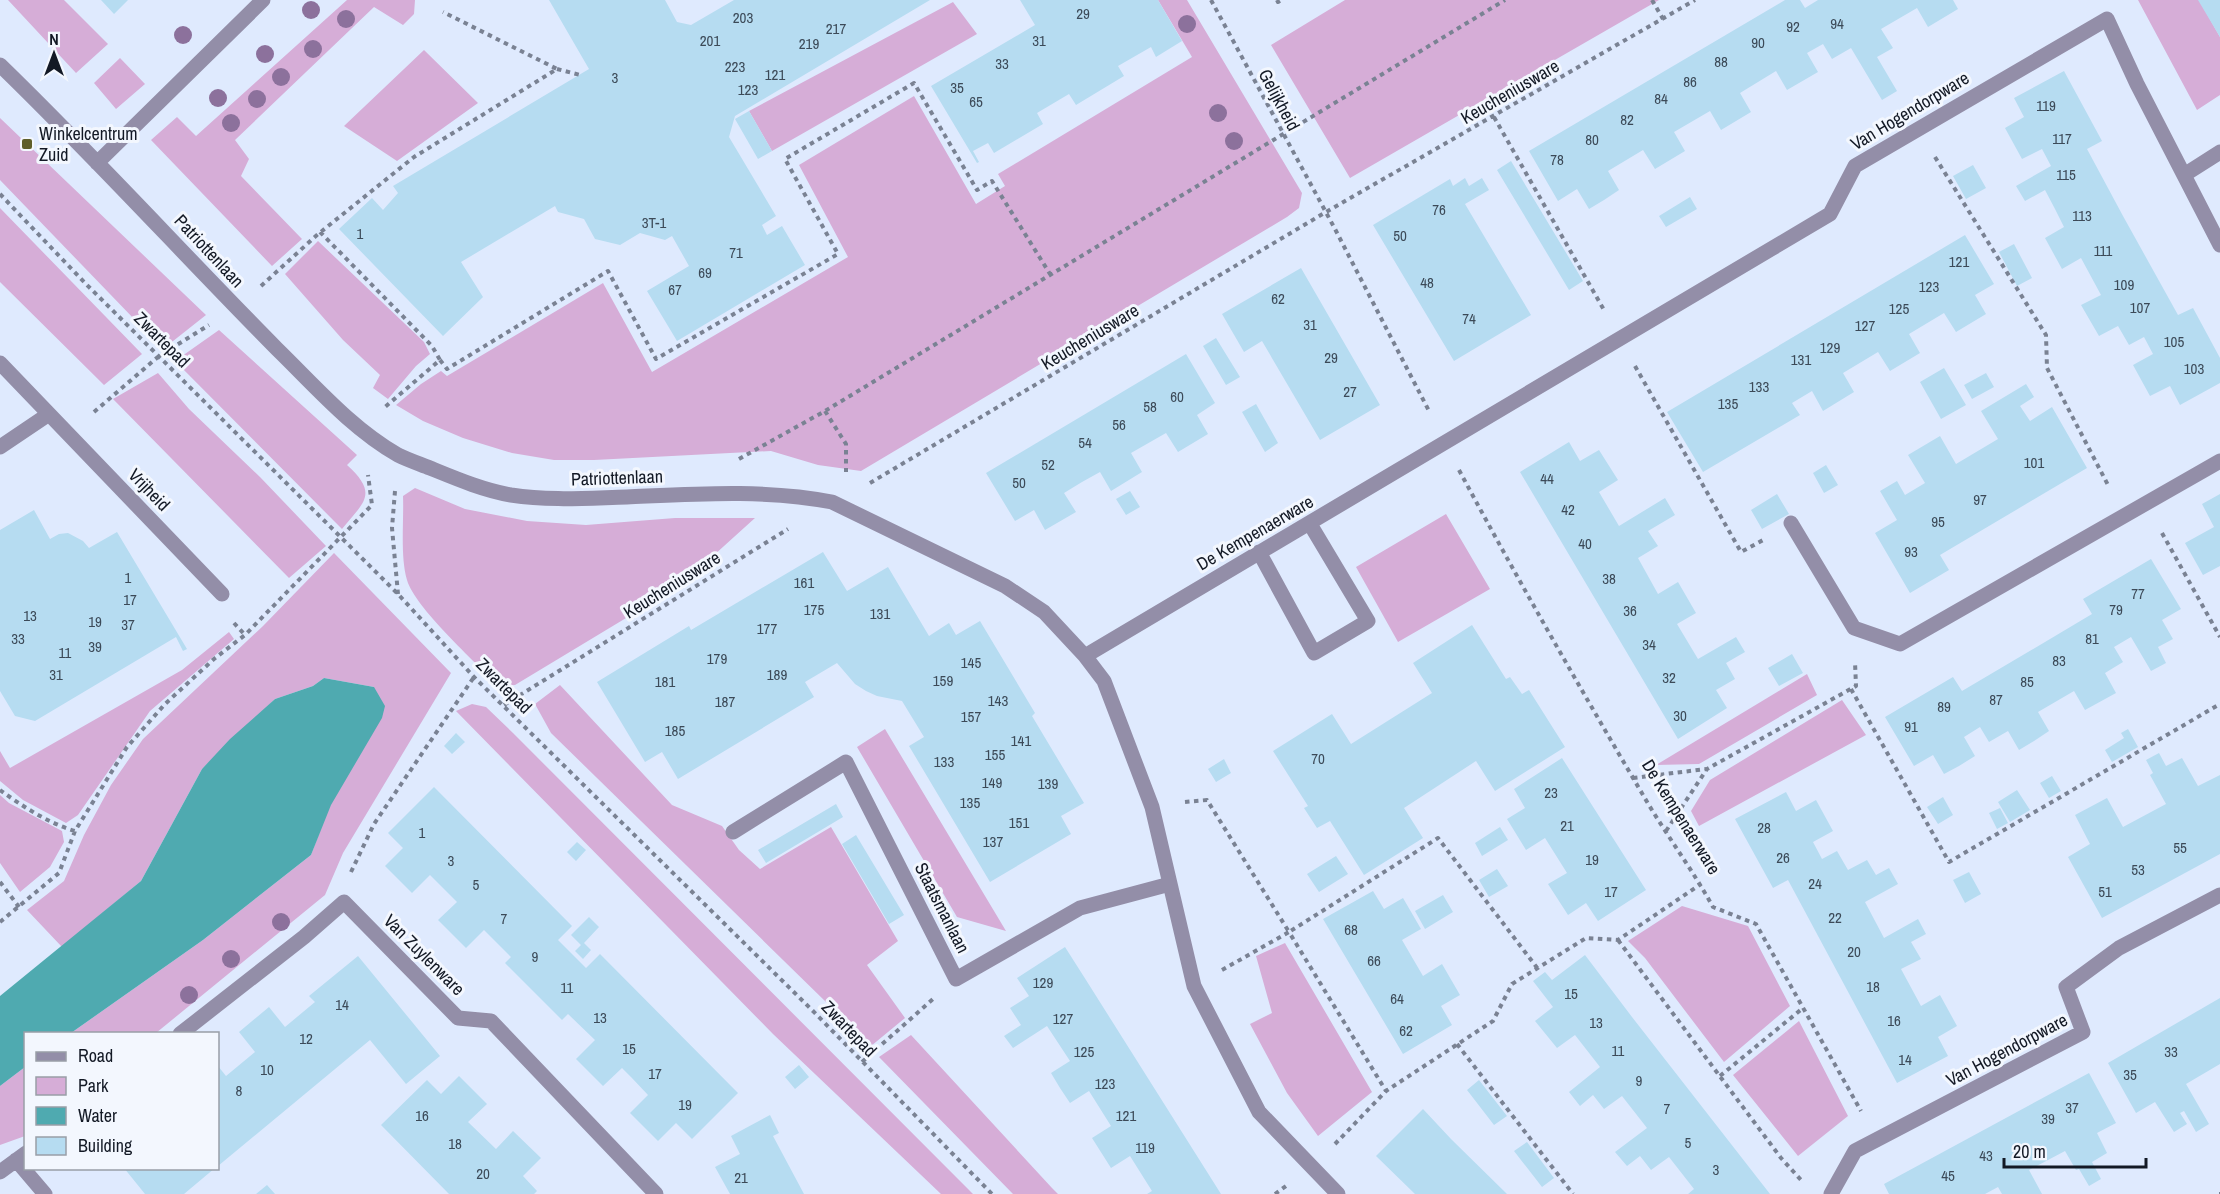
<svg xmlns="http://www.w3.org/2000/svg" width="2220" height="1194" font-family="'Archivo Narrow',sans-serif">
	<rect width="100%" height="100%" fill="#dfeafe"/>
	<path fill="#d6add7" d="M8 0H64L108 44 76 73Z
		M347 0H415L414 14 403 25 374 7 235 140 249 159 241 176 302 239 272 266 151 140 177 117 196 136Z
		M1158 0H1187L1302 193 1299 208 1287 217 861 471 818 465 771 451 594 460H554L512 453 463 438 423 421 396 405 421 384 441 371 447 376 603 283 652 372 848 257 799 165 914 96 976 204 1005 186 998 174 1192 57Z
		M1345 0H1659L1350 178 1271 45Z
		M2138 0H2199L2220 37V95L2197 110Z
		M953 2 977 34 772 151 749 111Z
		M424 50 478 103 397 161 344 126Z
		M120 58 145 84 116 109 94 83Z
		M0 118 206 315 163 349 0 180Z
		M0 208 142 354 104 385 0 282Z
		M318 241 424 342 430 354 416 366 388 399 373 388 380 375 343 340 285 274Z
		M219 330 357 455 347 465C379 494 364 502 342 529L175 361Z
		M158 373 189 409 260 477 326 546 289 578 113 399Z
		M415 488 465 509 527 521 586 525 675 518H755L703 565 641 609 515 685 498 686C476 662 415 608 407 580 400 556 404 521 403 496Z
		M1446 514 1490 589 1398 642 1356 567Z
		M334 553 451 673 343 853 325 895 156 1033H71L203 940 311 855 374 687 324 678 313 686 275 699 202 769 141 881 62 947 27 910 64 881 84 835 111 785 143 739 263 626Z
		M229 632 234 639 150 711 78 815 66 823 23 800 0 781V751L10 768 182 670Z
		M1807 674 1817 695 1699 764 1656 765Z
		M560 685 672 805 722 826 739 850 760 869 831 827 898 941 867 965 905 1018 871 1046 551 733 535 704Z
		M1842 700 1866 735 1699 826 1691 811 1710 780Z
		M472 704 486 707 513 733 973 1194H941L773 1034 456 711Z
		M885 729 1006 931 957 917 857 747Z
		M0 795 9 803 62 831 64 842 50 867 20 892 0 863Z
		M1682 906 1748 926 1790 1006 1724 1062 1645 958 1628 941Z
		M1285 943 1372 1092 1318 1136 1287 1093 1250 1024 1272 1013 1256 956Z
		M1799 1021 1848 1116 1798 1156 1733 1075Z
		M911 1035 1052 1188 1058 1194H1013L879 1057Z
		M25 1067V1136L0 1145V1086Z"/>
	<path fill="#4faab0" d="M324 678 374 687 385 706 382 718 331 805 311 855 203 940 71 1033 26 1034 25 1067 0 1086V996L141 881 202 769 230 739 275 699 313 686Z"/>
	<path fill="#b6dcf1" d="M101 0H128L114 14Z
		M549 0H665L677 22 691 25 734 0H930L735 116 729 137 776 216 762 225 767 235 782 226 805 265 677 341 647 291 689 266 672 236 665 240 640 233 620 245 595 239 584 219 558 212 555 206 461 262 483 297 443 336 339 229 372 198 383 210 398 193 393 186 589 69Z
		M1020 0H1158L1182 41 1156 57 1151 47 1118 66 1124 76 1076 105 1069 94 1037 113 1043 124 994 153 988 143 973 151 979 162 977 163 931 86 1035 25Z
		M1785 0H1800L1805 8 1818 0H1953L1958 9 1928 27 1917 8 1881 29 1893 48 1877 57 1897 91 1882 100 1851 48 1832 59 1823 44 1807 53 1818 72 1787 90 1776 71 1740 93 1751 112 1721 130 1710 111 1674 132 1685 151 1655 169 1643 150 1608 171 1619 190 1604 200 1589 209 1577 189 1558 201 1529 151Z
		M2198 0H2220V37Z
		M2064 71 2102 141 2087 149 2123 216 2178 315 2193 308 2220 358V383L2180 405 2170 386 2150 396 2133 365 2153 354 2144 337 2129 345 2118 326 2099 336 2081 305 2101 295 2081 258 2062 269 2045 238 2064 227 2055 209 2045 190 2025 201 2016 186 2051 166 2042 149 2022 159 2005 128 2024 117 2014 98Z
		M749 111 772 151 758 159 735 119Z
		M1511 161 1583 281 1569 290 1497 170Z
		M1973 165 1986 188 1966 199 1953 176Z
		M1465 178 1469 186 1482 178 1489 190 1465 204 1531 315 1454 361 1373 225 1450 179 1453 186Z
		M1690 197 1697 209 1666 227 1659 216Z
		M1965 235 1994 284 1975 295 1986 314 1956 332 1944 313 1909 334 1920 353 1890 371 1878 352 1843 373 1854 392 1823 411 1812 391 1792 403 1800 415 1703 472 1667 412Z
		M2014 244 2032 278 2017 286 1999 252Z
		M1301 268 1380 405 1320 440 1262 341 1244 352 1222 314Z
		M1216 338 1240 377 1226 385 1203 346Z
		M1186 354 1215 403 1197 415 1208 434 1178 452 1166 433 1131 453 1142 472 1111 491 1100 472 1082 482 1064 493 1076 512 1045 530 1034 510 1015 521 986 473Z
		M1944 368 1966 405 1941 419 1920 382Z
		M1986 373 1994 387 1972 399 1964 385Z
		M2026 384 2034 397 2020 406 2030 421 2052 407 2087 468 1940 555 1949 570 1910 593 1875 533 1897 520 1880 491 1897 481 1905 495 1925 483 1908 455 1940 436 1956 464 1998 439 1981 411Z
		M1256 404 1278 443 1265 452 1242 412Z
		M1569 442 1580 461 1599 450 1618 480 1599 492 1619 526 1665 498 1675 515 1648 531 1658 546 1638 558 1658 594 1678 582 1696 613 1677 624 1698 659 1736 637 1745 652 1726 663 1735 679 1716 690 1727 708 1678 739 1520 472Z
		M1826 465 1838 485 1824 493 1813 473Z
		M1130 491 1140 507 1126 515 1116 499Z
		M1777 494 1789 514 1762 529 1751 510Z
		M2220 494V566L2203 575 2185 543 2214 527 2202 504Z
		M34 510 50 539 59 534 68 533 83 541 89 548 117 532 187 649 183 651 176 637 35 721 15 716 0 691V530Z
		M823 552 847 591 888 567 929 636 949 623 956 635 980 621 1035 713 1032 716 1084 803 1061 816 1071 834 990 882 909 746 924 737 902 701 877 696 866 691 855 684 837 663 805 682 814 697 678 779 662 752 645 762 597 682 689 626 691 630Z
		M2151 559 2181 609 2162 620 2173 639 2158 647 2166 663 2151 671 2131 637 2114 647 2123 662 2105 673 2116 693 2085 710 2074 691 2038 712 2049 731 2034 741 2019 750 2008 731 1989 742 1980 727 1964 737 1975 756 1959 766 1944 774 1933 755 1914 766 1885 717 1953 677 1962 691 2028 652 2092 614 2083 599Z
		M1472 625 1506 679 1510 677 1522 694 1529 690 1565 747 1495 791 1476 761 1404 808 1423 838 1364 875 1330 821 1317 828 1304 808 1308 806 1273 751 1332 714 1351 744 1432 693 1413 663Z
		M1792 654 1803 673 1779 686 1768 668Z
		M2128 729 2138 747 2112 762 2105 750 2124 738 2121 733Z
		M456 733 465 742 452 754 444 746Z
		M2159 753 2166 766 2182 758 2198 786 2220 775V854L2102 918 2068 857 2090 844 2075 815 2107 798 2123 827 2166 804 2150 775 2153 773 2146 760Z
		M1562 758 1646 890 1598 921 1586 903 1568 915 1548 884 1567 873 1545 838 1526 850 1507 819 1525 808 1514 789Z
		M1224 759 1231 773 1216 782 1208 769Z
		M2052 776 2061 791 2049 798 2040 783Z
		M434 787 572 926 558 940 586 968 600 954 738 1093 692 1139 676 1123 658 1141 630 1113 648 1095 631 1077 622 1068 603 1086 576 1059 595 1040 568 1014 562 1020 505 963 511 957 484 930 466 948 438 920 457 902 430 875 412 893 385 866 403 848 388 833Z
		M2017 790 2030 810 2010 822 1998 802Z
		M1786 792 1796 811 1816 800 1833 831 1813 842 1822 859 1837 851 1848 870 1867 860 1876 875 1889 868 1898 884 1865 902 1884 938 1918 919 1926 934 1911 942 1921 959 1901 969 1921 1006 1940 995 1957 1026 1938 1037 1948 1056 1897 1083 1788 880 1773 888 1735 819Z
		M1943 797 1953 815 1938 824 1927 807Z
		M836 804 843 817 766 863 758 850Z
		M2000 808 2008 823 1997 829 1989 813Z
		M1500 827 1508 840 1482 856 1475 843Z
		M856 835 904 915 889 924 842 844Z
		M577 842 586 850 576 861 567 852Z
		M1336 856 1348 874 1319 892 1307 874Z
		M1497 869 1508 886 1489 897 1479 880Z
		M1969 872 1981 894 1965 903 1953 880Z
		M1373 891 1384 909 1403 898 1421 929 1402 940 1423 976 1442 964 1460 995 1441 1006 1452 1025 1403 1054 1323 919Z
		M1443 895 1453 912 1425 929 1415 911Z
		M589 917 599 927 584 943 591 950 583 959 575 951 581 945 571 935Z
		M1065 947 1086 980 1221 1194H1147L1152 1191 1130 1156 1111 1168 1092 1138 1111 1126 1089 1091 1070 1103 1060 1088 1051 1073 1070 1061 1047 1026 1013 1048 1004 1036 1021 1025 1010 1008 1029 996 1017 978Z
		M1585 955 1632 1017 1770 1194H1688L1694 1189 1669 1157 1651 1170 1640 1156 1627 1166 1615 1152 1647 1128 1622 1096 1604 1109 1593 1095 1580 1106 1569 1092 1600 1067 1575 1035 1557 1048 1535 1021 1553 1007 1533 981 1545 972 1552 980Z
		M358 956 440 1056 406 1084 370 1040 218 1166V1066L226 1076 255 1052 239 1032 269 1007 285 1027 315 1002 309 996Z
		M2220 998V1064L2186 1084 2209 1124 2196 1132 2184 1111 2180 1113 2187 1124 2174 1132 2155 1102 2136 1113 2108 1063Z
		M799 1065 809 1077 795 1089 785 1077Z
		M2089 1073 2116 1123 2097 1133 2107 1153 2092 1162 2101 1179 2089 1186 2079 1169 2076 1170 2065 1151 2029 1170 2042 1194H2002L1998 1187 1985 1194H1889L1884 1184Z
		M459 1076 487 1104 468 1122 496 1149 513 1131 541 1158 523 1176 537 1191 534 1194H449L381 1125 427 1080 441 1094Z
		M1479 1080 1507 1116 1494 1125 1467 1090Z
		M1423 1109 1451 1139 1507 1194H1415L1376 1156Z
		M770 1115 779 1133 773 1136 804 1194H730L715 1167 740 1154 731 1136Z
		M1527 1142 1554 1178 1542 1187 1514 1151Z
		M124 1168H215L184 1194H145Z
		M267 1185 275 1194H256Z"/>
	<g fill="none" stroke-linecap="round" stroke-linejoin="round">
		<path stroke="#7a8293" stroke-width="4" stroke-dasharray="4.5 4.5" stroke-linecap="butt" d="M1211 0 1335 229 1430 413
			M1277 0 1278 2 1281 0
			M1652 0 1663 19
			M557 69 580 75
			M1494 117 1604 310
			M1935 157 2046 335 2047 368 2109 487
			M0 194 87 285 398 594 474 677 810 1008 992 1194
			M320 232 432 346 440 360 385 407
			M261 286 317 235 414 157 557 69 443 12
			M440 360 447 369 608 271 656 359 838 254 785 159 914 83 977 190 992 181 1050 274
			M1635 366 1741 552 1765 539
			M825 411 846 444V472
			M94 412 159 356 209 325
			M739 459 825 411 1505 0
			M1459 470C1518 580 1580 688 1643 795 1665 833 1692 869 1713 907L1756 924 1861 1111
			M870 483 1326 212 1695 0
			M395 491 392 528 398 594
			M2162 533 2220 637
			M234 623 245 635
			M1851 689 1949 862 2220 704
			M504 705 788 529
			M1633 778 1706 769
			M0 790C22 806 48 823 75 831
			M1185 802 1207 800 1289 932 1438 838 1538 969
			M1666 831 1707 769 1856 686 1855 662
			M351 872 374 824 474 677
			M0 882 19 907
			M0 922 59 873 75 831 127 747 165 704 214 659 245 635 372 505 368 475
			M1618 940 1781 1158 1801 1180
			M1222 970 1289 932 1386 1091
			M1457 1044 1573 1194
			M862 1062 933 999
			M1720 1076 1803 1008
			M1335 1144 1386 1091 1493 1021 1512 984 1586 938 1618 940 1701 884
			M1275 1194 1286 1186
			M2219 1194H2220"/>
		<path stroke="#938ea8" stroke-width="15" d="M0 65C95 157 184 255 277 349 315 386 351 428 398 455 408 460 420 464 430 468 457 479 483 490 511 495 550 501 588 498 627 497 695 494 765 489 832 502L1005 586 1044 612 1085 656 1104 681 1152 807 1194 986 1259 1112 1338 1194
			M97 163 263 0
			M2184 175 2220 152
			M0 363 222 594
			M0 447 49 414
			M1791 523 1854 628 1900 644 2220 461
			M1259 552 1314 653 1368 621 1310 524
			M1085 656 1830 214 1855 166 2107 19 2137 84 2220 245
			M733 832 846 762 956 979 1080 908 1170 884
			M180 1034 304 937 344 902 458 1018 491 1021 656 1194
			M16 1160 45 1194
			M0 1172 26 1153
			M1831 1194 1855 1151 2083 1032 2066 987 2119 948 2220 895"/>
	</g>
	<g fill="#8c719c">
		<circle cx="311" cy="10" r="9"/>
		<circle cx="346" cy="19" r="9"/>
		<circle cx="1187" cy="24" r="9"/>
		<circle cx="183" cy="35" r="9"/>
		<circle cx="313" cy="49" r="9"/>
		<circle cx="265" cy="54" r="9"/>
		<circle cx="281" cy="77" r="9"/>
		<circle cx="218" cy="98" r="9"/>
		<circle cx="257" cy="99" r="9"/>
		<circle cx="1218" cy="113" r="9"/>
		<circle cx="231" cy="123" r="9"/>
		<circle cx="1234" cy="141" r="9"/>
		<circle cx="281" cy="922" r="9"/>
		<circle cx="231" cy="959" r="9"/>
		<circle cx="189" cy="995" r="9"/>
	</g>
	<rect fill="#5e5e2a" stroke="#f3f7fe" stroke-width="2" x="21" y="138" width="12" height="12" rx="3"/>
	<g text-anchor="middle" stroke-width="6" stroke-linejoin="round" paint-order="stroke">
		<g font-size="15" fill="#3c4a58">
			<text x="1083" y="19">29</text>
			<text x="743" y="23">203</text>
			<text x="1837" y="29">94</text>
			<text x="1793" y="32">92</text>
			<text x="836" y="34">217</text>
			<text x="710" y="46">201</text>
			<text x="1039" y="46">31</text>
			<text x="1758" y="48">90</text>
			<text x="809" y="49">219</text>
			<text x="1721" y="67">88</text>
			<text x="1002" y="69">33</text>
			<text x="735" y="72">223</text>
			<text x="775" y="80">121</text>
			<text x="615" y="83">3</text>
			<text x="1690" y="87">86</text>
			<text x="957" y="93">35</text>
			<text x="748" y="95">123</text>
			<text x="1661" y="104">84</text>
			<text x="976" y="107">65</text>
			<text x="2046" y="111">119</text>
			<text x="1627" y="125">82</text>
			<text x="2062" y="144">117</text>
			<text x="1592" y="145">80</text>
			<text x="1557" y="165">78</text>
			<text x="2066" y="180">115</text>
			<text x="1439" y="215">76</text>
			<text x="2082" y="221">113</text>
			<text x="654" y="228">3T-1</text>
			<text x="360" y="239">1</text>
			<text x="1400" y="241">50</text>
			<text x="2103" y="256">111</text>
			<text x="736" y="258">71</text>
			<text x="1959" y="267">121</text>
			<text x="705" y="278">69</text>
			<text x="1427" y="288">48</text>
			<text x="2124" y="290">109</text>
			<text x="1929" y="292">123</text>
			<text x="675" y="295">67</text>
			<text x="1278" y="304">62</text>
			<text x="2140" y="313">107</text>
			<text x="1899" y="314">125</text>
			<text x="1469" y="324">74</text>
			<text x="1310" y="330">31</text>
			<text x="1865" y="331">127</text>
			<text x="2174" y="347">105</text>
			<text x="1830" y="353">129</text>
			<text x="1331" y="363">29</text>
			<text x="1801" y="365">131</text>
			<text x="2194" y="374">103</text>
			<text x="1759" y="392">133</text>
			<text x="1350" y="397">27</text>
			<text x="1177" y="402">60</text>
			<text x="1728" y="409">135</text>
			<text x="1150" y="412">58</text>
			<text x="1119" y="430">56</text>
			<text x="1085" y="448">54</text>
			<text x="2034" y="468">101</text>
			<text x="1048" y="470">52</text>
			<text x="1547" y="484">44</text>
			<text x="1019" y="488">50</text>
			<text x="1980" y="505">97</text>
			<text x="1568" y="515">42</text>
			<text x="1938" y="527">95</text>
			<text x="1585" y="549">40</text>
			<text x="1911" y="557">93</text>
			<text x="128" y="583">1</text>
			<text x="1609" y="584">38</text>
			<text x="804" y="588">161</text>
			<text x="2138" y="599">77</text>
			<text x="130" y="605">17</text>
			<text x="814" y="615">175</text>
			<text x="2116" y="615">79</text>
			<text x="1630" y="616">36</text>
			<text x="880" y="619">131</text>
			<text x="30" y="621">13</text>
			<text x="95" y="627">19</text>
			<text x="128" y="630">37</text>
			<text x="767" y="634">177</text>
			<text x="18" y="644">33</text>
			<text x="2092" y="644">81</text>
			<text x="1649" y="650">34</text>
			<text x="95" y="652">39</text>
			<text x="65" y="658">11</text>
			<text x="717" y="664">179</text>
			<text x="2059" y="666">83</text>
			<text x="971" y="668">145</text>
			<text x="56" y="680">31</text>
			<text x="777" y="680">189</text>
			<text x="1669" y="683">32</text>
			<text x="943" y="686">159</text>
			<text x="665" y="687">181</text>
			<text x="2027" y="687">85</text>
			<text x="1996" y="705">87</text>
			<text x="998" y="706">143</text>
			<text x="725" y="707">187</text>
			<text x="1944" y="712">89</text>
			<text x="1680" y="721">30</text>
			<text x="971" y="722">157</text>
			<text x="1911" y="732">91</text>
			<text x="675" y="736">185</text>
			<text x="1021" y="746">141</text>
			<text x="995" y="760">155</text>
			<text x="1318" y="764">70</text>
			<text x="944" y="767">133</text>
			<text x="992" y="788">149</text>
			<text x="1048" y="789">139</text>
			<text x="1551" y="798">23</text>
			<text x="970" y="808">135</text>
			<text x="1019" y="828">151</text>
			<text x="1567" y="831">21</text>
			<text x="1764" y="833">28</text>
			<text x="422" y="838">1</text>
			<text x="993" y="847">137</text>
			<text x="2180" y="853">55</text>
			<text x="1783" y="863">26</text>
			<text x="1592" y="865">19</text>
			<text x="451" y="866">3</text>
			<text x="2138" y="875">53</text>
			<text x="1815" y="889">24</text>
			<text x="476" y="890">5</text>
			<text x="1611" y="897">17</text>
			<text x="2105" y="897">51</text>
			<text x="1835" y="923">22</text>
			<text x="504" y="924">7</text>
			<text x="1351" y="935">68</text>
			<text x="1854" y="957">20</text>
			<text x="535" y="962">9</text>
			<text x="1374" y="966">66</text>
			<text x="1043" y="988">129</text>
			<text x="1873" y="992">18</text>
			<text x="567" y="993">11</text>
			<text x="1571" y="999">15</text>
			<text x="1397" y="1004">64</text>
			<text x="342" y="1010">14</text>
			<text x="600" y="1023">13</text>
			<text x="1063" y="1024">127</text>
			<text x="1894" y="1026">16</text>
			<text x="1596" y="1028">13</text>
			<text x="1406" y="1036">62</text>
			<text x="306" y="1044">12</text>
			<text x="629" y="1054">15</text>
			<text x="1618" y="1056">11</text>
			<text x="1084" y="1057">125</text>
			<text x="2171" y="1057">33</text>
			<text x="1905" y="1065">14</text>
			<text x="267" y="1075">10</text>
			<text x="655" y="1079">17</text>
			<text x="2130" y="1080">35</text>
			<text x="1639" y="1086">9</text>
			<text x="1105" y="1089">123</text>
			<text x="239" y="1096">8</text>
			<text x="685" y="1110">19</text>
			<text x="2072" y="1113">37</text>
			<text x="1667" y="1114">7</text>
			<text x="422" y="1121">16</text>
			<text x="1126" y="1121">121</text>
			<text x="2048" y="1124">39</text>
			<text x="1688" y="1148">5</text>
			<text x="455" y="1149">18</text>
			<text x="1145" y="1153">119</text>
			<text x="1986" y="1161">43</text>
			<text x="1716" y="1175">3</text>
			<text x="483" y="1179">20</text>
			<text x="1948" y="1181">45</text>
			<text x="741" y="1183">21</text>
		</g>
		<g font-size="18" fill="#131925" stroke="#f3f7fe">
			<text transform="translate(1510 92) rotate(-30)" y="6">Keucheniusware</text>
			<text transform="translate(1279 100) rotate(62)" y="6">Gelijkheid</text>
			<text transform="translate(1910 111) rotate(-31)" y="6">Van Hogendorpware</text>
			<text transform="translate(209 251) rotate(47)" y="6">Patriottenlaan</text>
			<text transform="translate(1090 337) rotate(-31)" y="6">Keucheniusware</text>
			<text transform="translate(162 340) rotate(45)" y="6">Zwartepad</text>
			<text transform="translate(617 478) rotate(-2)" y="6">Patriottenlaan</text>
			<text transform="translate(149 490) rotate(46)" y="6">Vrijheid</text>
			<text transform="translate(1255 533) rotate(-30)" y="6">De Kempenaerware</text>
			<text transform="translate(672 585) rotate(-32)" y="6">Keucheniusware</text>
			<text transform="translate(504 686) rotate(45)" y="6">Zwartepad</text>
			<text transform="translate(1681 817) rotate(58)" y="6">De Kempenaerware</text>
			<text transform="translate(942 908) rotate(63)" y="6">Staatsmanlaan</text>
			<text transform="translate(424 955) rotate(45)" y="6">Van Zuylenware</text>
			<text transform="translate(849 1029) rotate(46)" y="6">Zwartepad</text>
			<text transform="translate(2007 1050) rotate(-28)" y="6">Van Hogendorpware</text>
		</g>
		<g font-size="18" fill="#131925" stroke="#f3f7fe" text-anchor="start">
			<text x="39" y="140">Winkelcentrum<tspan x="39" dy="21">Zuid</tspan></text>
		</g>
	</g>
	<rect x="24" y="1032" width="195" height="138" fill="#f3f7fe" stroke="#999ea7" stroke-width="1.5"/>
	<rect x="36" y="1052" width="30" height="9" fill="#938ea8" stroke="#999ea7" stroke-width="1.5"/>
	<text x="78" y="1062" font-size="18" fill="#131925">Road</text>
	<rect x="36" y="1077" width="30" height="18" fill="#d6add7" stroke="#999ea7" stroke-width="1.5"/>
	<text x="78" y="1092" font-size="18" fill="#131925">Park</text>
	<rect x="36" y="1107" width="30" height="18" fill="#4faab0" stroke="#999ea7" stroke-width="1.5"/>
	<text x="78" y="1122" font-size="18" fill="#131925">Water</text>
	<rect x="36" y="1137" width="30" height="18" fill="#b6dcf1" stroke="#999ea7" stroke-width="1.5"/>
	<text x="78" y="1152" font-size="18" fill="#131925">Building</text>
	<g transform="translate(54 54)" stroke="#f3f7fe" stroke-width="4.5" paint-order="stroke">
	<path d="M0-4.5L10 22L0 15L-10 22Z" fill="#131925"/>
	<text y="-9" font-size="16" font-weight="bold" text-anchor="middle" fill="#131925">N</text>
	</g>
	<path d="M2004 1158v9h142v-9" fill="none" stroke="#131925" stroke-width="3"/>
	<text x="2013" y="1158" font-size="18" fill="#131925" stroke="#f3f7fe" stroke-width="4.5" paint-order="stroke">20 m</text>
</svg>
